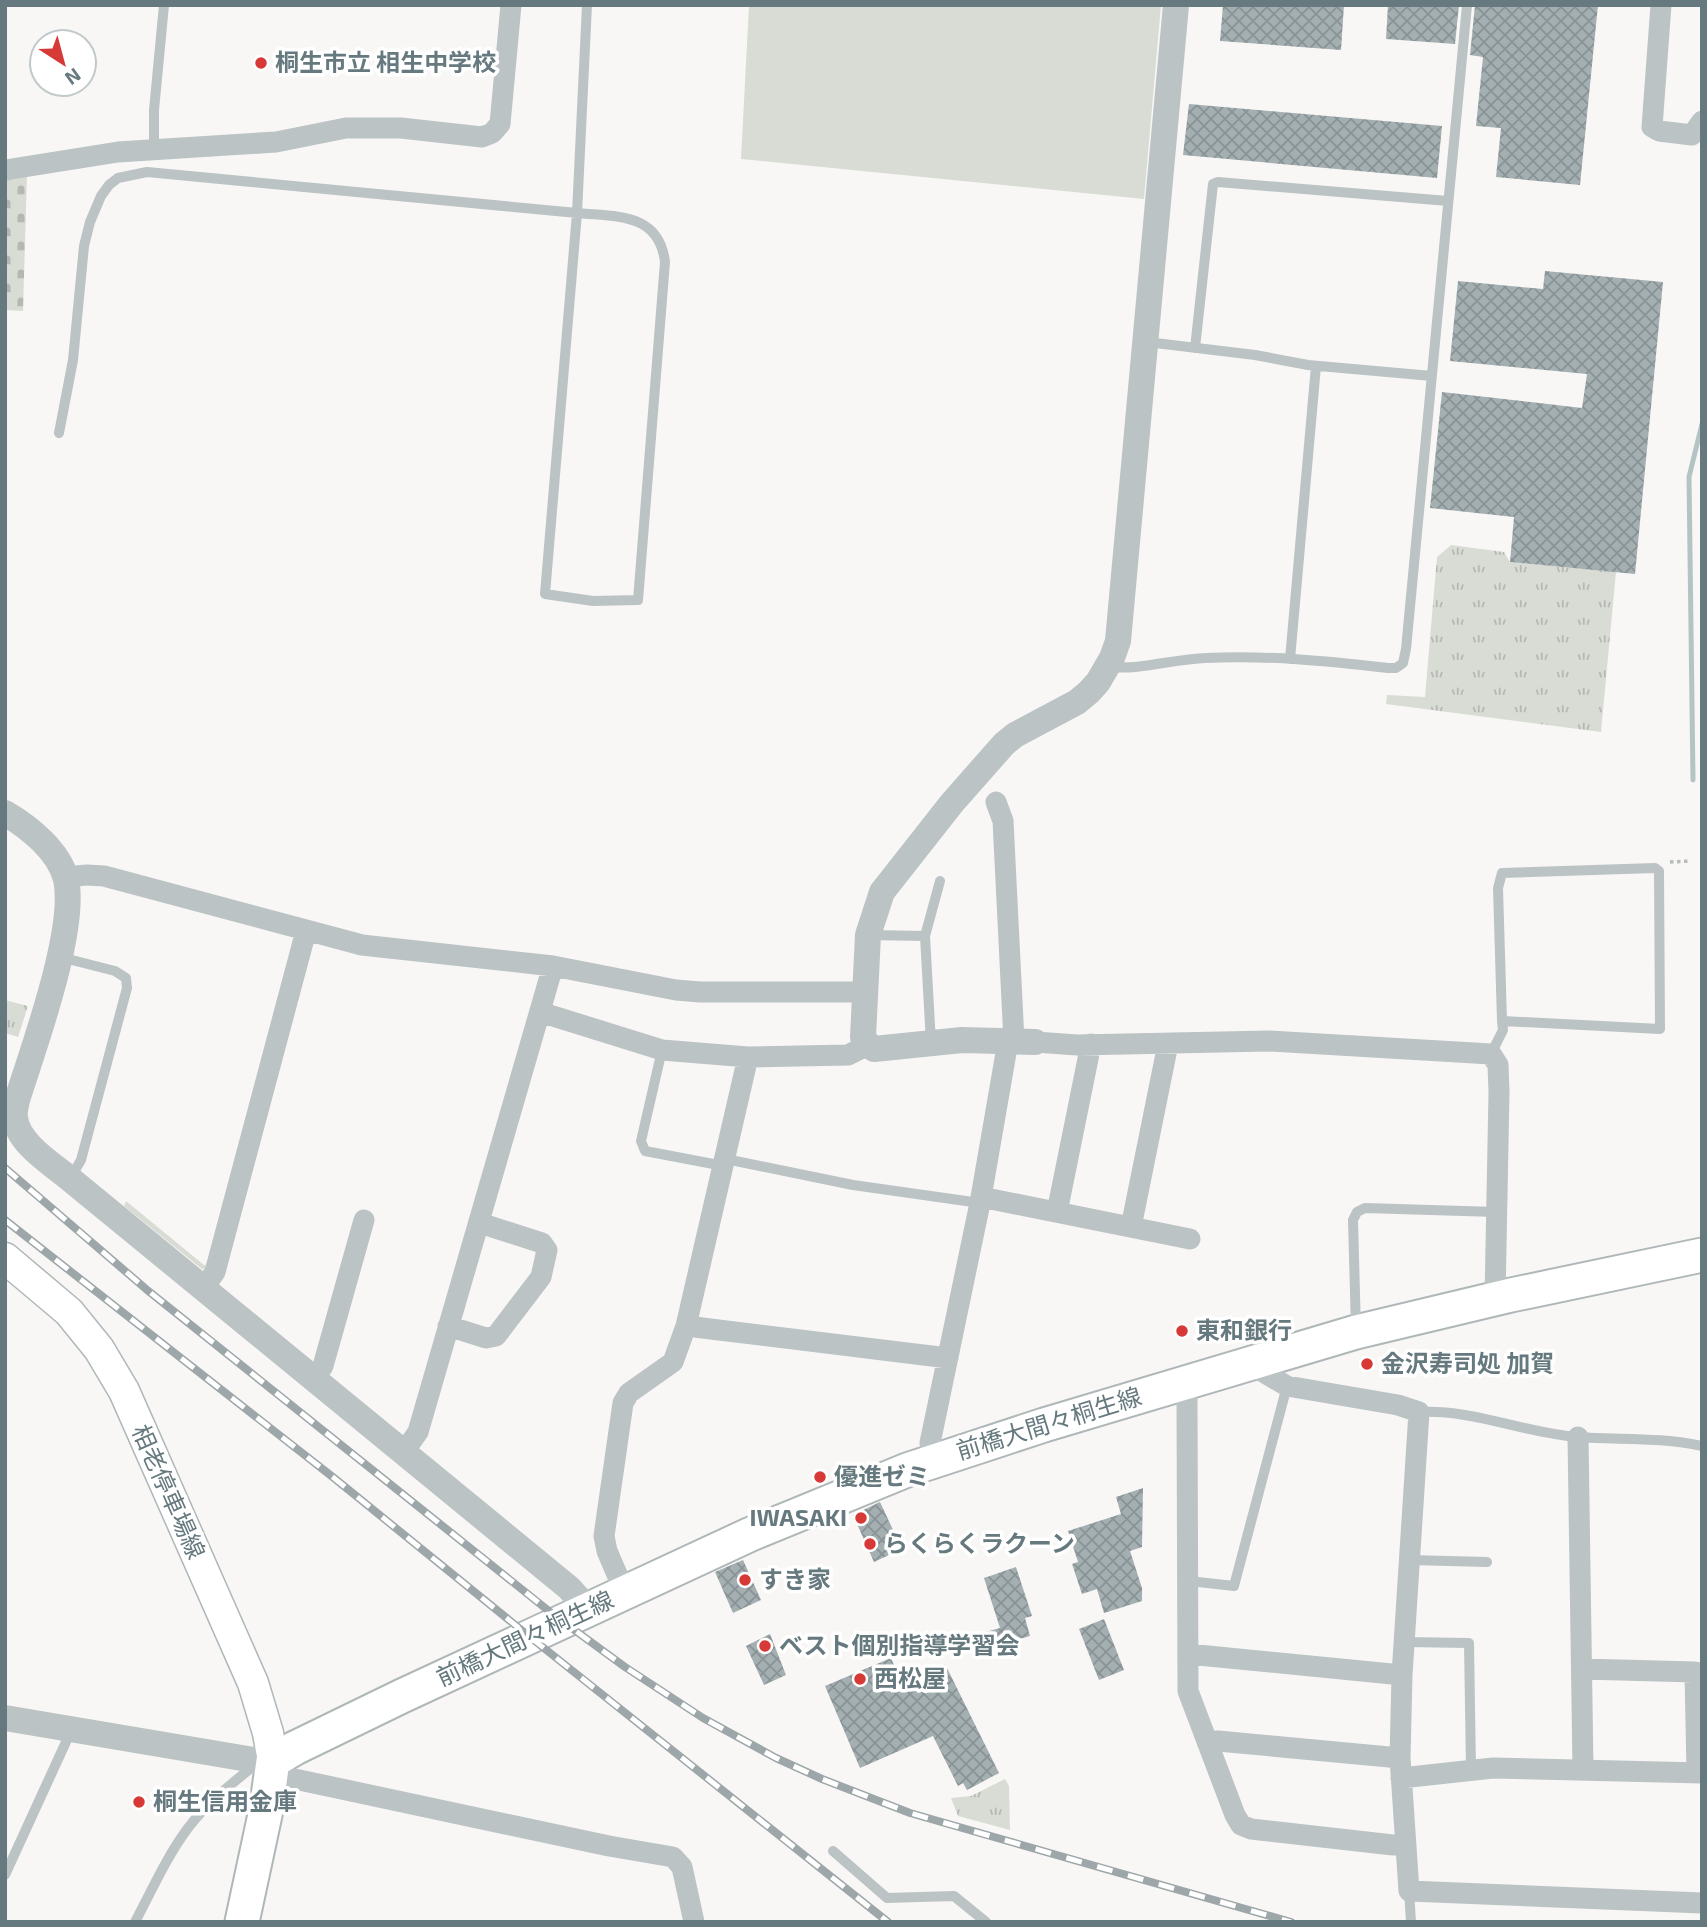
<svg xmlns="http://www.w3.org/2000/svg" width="1707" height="1927" font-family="'Exo 2','Noto Sans JP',sans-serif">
	<defs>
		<pattern id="grass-tufts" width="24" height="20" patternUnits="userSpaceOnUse" patternTransform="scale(1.75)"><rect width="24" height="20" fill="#d9dcd5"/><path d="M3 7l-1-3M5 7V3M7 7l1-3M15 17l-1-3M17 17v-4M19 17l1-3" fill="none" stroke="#b4b7b2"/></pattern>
		<pattern id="cemetery-stones" width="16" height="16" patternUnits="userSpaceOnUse" patternTransform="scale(1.75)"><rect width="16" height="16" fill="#d9dcd5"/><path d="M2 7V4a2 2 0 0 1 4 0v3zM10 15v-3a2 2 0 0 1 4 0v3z" fill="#b4b7b2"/></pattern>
		<pattern id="building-cross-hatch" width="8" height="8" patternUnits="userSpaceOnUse" patternTransform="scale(1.75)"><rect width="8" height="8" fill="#a4afb2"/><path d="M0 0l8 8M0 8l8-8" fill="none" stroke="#899396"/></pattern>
	</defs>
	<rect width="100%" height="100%" fill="#f8f7f5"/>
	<path fill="url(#grass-tufts)" d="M1451 545 1504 552 1510 562 1616 572 1601 732 1386 704 1387 695 1425 697 1437 557Z
		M5 1000 28 1006 18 1037 5 1033Z
		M126 1201 204 1265 208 1266 207 1268 202 1269 124 1206Z
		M1005 1779 1009 1786 1010 1830 958 1816 951 1798 971 1796Z"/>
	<path fill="url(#cemetery-stones)" d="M27 175 23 311 5 310V178Z"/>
	<path fill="#d9dcd5" d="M749 5H1161L1144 199 741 159Z"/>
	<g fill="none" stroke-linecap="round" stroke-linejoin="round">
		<path stroke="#b4c4c4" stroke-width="5" d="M1693 780 1689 477 1702 424"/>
	</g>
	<path fill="url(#building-cross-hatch)" d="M1223 5H1344L1341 50 1220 41Z
		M1388 5H1459L1455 44 1386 39Z
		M1475 5H1598L1580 185 1496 177 1501 128 1476 126 1483 57 1470 55Z
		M1189 104 1442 126 1437 178 1183 155Z
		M1545 271 1663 282 1635 574 1510 562 1514 517 1430 508 1442 392 1582 408 1587 374 1450 361 1458 281 1543 289Z
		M1143 1488 1142 1547 1130 1551 1142 1588V1601L1104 1613 1097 1589 1082 1594 1072 1564 1078 1562 1068 1531 1121 1514 1116 1497Z
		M880 1502 902 1549 874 1562 853 1515Z
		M743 1560 761 1600 733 1613 715 1572Z
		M1016 1567 1032 1616 1025 1618 1030 1636 987 1648 982 1633 1000 1628 984 1578Z
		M1104 1619 1124 1670 1099 1680 1079 1629Z
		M770 1634 786 1675 764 1685 746 1646Z
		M891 1658 903 1686 945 1664 999 1773 967 1790 963 1783 958 1786 933 1736 860 1768 825 1686Z"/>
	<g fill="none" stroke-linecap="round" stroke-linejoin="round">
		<defs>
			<path id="secondary" d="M5 1258 69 1312 99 1349 124 1391 253 1683 268 1733 273 1761"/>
			<path id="primary" d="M242 1922 266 1810 273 1761 295 1748 402 1696 751 1534 907 1470 1044 1425 1356 1332 1511 1295 1702 1255"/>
		</defs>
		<use href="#secondary" stroke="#afb7b9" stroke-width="33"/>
		<use href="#primary" stroke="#b0b7b9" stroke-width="37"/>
		<path stroke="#b7bcbd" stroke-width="3.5" stroke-dasharray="3.5 3.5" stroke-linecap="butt" d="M1670 862 1691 861"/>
		<path stroke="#bcc3c4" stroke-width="10" d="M154 150V110L164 5
			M1147 342 1255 355 1308 365 1432 376
			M1195 348 1213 184 1218 182 1448 201
			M59 433 73 360 84 246 90 222 101 196 109 185 118 178 147 172 577 213C616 217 659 212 665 262L638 600 593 601 545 594 577 213 587 5
			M1290 659 1316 366
			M1110 667C1142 670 1173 659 1206 658 1267 655 1327 661 1388 668H1396L1403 663 1406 649 1467 5
			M868 935 925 936
			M60 957 115 971 126 978 127 988 81 1160 70 1179
			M931 1043 925 936 940 881
			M662 1050 641 1141 645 1151 724 1166
			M1491 1054 1503 1030 1502 1021 1498 888 1502 873 1655 868 1659 871 1660 1029 1502 1021
			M726 1159 853 1185 980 1203
			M1356 1330 1353 1220 1357 1212 1365 1208 1496 1212
			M1419 1412C1473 1409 1524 1433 1578 1437 1619 1440 1661 1437 1702 1446
			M1410 1560 1487 1562
			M1189 1581 1234 1586 1287 1386
			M1404 1642 1469 1643 1471 1769
			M833 1851 887 1898 954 1896 986 1922
			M5 1875 71 1731
			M1409 1891 1411 1922
			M135 1922C152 1890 167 1856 188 1828 207 1803 231 1784 255 1765"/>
		<path stroke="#bcc3c4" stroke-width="21" d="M1661 5 1652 127 1659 131 1692 135 1702 121
			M5 170 118 152 276 142 346 128H401L482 137 492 133 500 124 511 5
			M996 802 1003 821 1014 1041
			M65 877 87 875 104 876 362 945 553 966 676 990 700 992H864
			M540 1012 662 1050 748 1057 848 1055 868 1045
			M1035 1042 1077 1045 1269 1041 1491 1054 1498 1065 1499 1092 1495 1299
			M981 1197 1190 1239
			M1057 1212 1091 1044
			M1131 1227 1168 1044
			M203 1289 215 1272 306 931
			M448 1326 486 1338 496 1336 541 1277 547 1250 542 1243 480 1223
			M686 1326 948 1358
			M1258 1361 1263 1372 1287 1386 1398 1405 1419 1412 1402 1675 1400 1758 1409 1891 1702 1903
			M313 1379 323 1366 364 1220
			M1183 1383 1187 1400 1188 1691 1235 1815 1241 1825 1251 1829 1393 1845 1405 1844
			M1578 1437 1583 1769
			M403 1453 418 1432 553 966
			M934 1460 930 1443 980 1203 1006 1053 1005 1040
			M625 1593 607 1551 604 1536 623 1403 629 1393 673 1362 686 1326 748 1057
			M1188 1654 1402 1675
			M1582 1669 1695 1672 1697 1773
			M1207 1742 1218 1741 1400 1758
			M273 1761 283 1774 290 1778 609 1846 673 1857 682 1867 694 1922
			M1401 1778 1493 1768 1702 1773"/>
		<path stroke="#bcc3c4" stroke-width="26" d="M5 813C29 827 59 851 66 879 77 930 33 1049 17 1100 16 1106 14 1112 15 1117 17 1143 52 1164 70 1179L569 1588 578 1598 586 1612
			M1035 1042 962 1040 874 1049 868 1045 863 1037 868 935 882 892 952 803 1004 744 1015 735 1077 702 1089 692 1098 682 1112 658 1118 641 1176 5
			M5 1718 260 1761H273"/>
		<use href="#secondary" stroke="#fff" stroke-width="30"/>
		<use href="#primary" stroke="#fff" stroke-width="33"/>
		<defs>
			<path id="rail" d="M5 1168 146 1289 554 1615 625 1667 703 1718 776 1758 822 1779 910 1813 1291 1922
				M5 1220 334 1478 530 1637 888 1922"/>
		</defs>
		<use href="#rail" stroke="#9da6a9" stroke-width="8"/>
		<use href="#rail" stroke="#fff" stroke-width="5" stroke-dasharray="16" stroke-linecap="butt"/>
	</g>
	<g fill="#d73936" stroke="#fff" stroke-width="2.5">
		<circle cx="261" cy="63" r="7"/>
		<circle cx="1182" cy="1331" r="7"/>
		<circle cx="1367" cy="1364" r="7"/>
		<circle cx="820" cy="1477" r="7"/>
		<circle cx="861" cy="1518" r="7"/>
		<circle cx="870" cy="1544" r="7"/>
		<circle cx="745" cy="1580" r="7"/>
		<circle cx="765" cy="1646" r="7"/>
		<circle cx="860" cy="1679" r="7"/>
		<circle cx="139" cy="1802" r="7"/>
	</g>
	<g text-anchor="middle" stroke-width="7" stroke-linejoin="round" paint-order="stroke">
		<g font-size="24" font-weight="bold" fill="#65797e" stroke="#fff" text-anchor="start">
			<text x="275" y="71">桐生市立 相生中学校</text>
			<text x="1196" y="1339">東和銀行</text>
			<text x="1381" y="1372">金沢寿司処 加賀</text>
			<text x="834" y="1485">優進ゼミ</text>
			<text x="847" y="1526" text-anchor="end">IWASAKI</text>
			<text x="884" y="1552">らくらくラクーン</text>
			<text x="759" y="1588">すき家</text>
			<text x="779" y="1654">ベスト個別指導学習会</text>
			<text x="874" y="1687">西松屋</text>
			<text x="153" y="1810">桐生信用金庫</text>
		</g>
		<g font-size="24" fill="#65797e" stroke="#fff">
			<text transform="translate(1049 1424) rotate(-17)" y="8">前橋大間々桐生線</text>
			<text transform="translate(168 1492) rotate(66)" y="8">相老停車場線</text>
			<text transform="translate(525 1639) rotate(-25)" y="8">前橋大間々桐生線</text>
		</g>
	</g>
	<rect width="1707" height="1927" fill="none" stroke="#65797e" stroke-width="14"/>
	<g transform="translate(63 63) rotate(144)"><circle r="33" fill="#ffffff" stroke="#c1c9cb" stroke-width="2"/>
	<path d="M0-5L12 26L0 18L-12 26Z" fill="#d73936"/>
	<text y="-10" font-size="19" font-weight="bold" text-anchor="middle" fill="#65797e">N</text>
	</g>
</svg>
